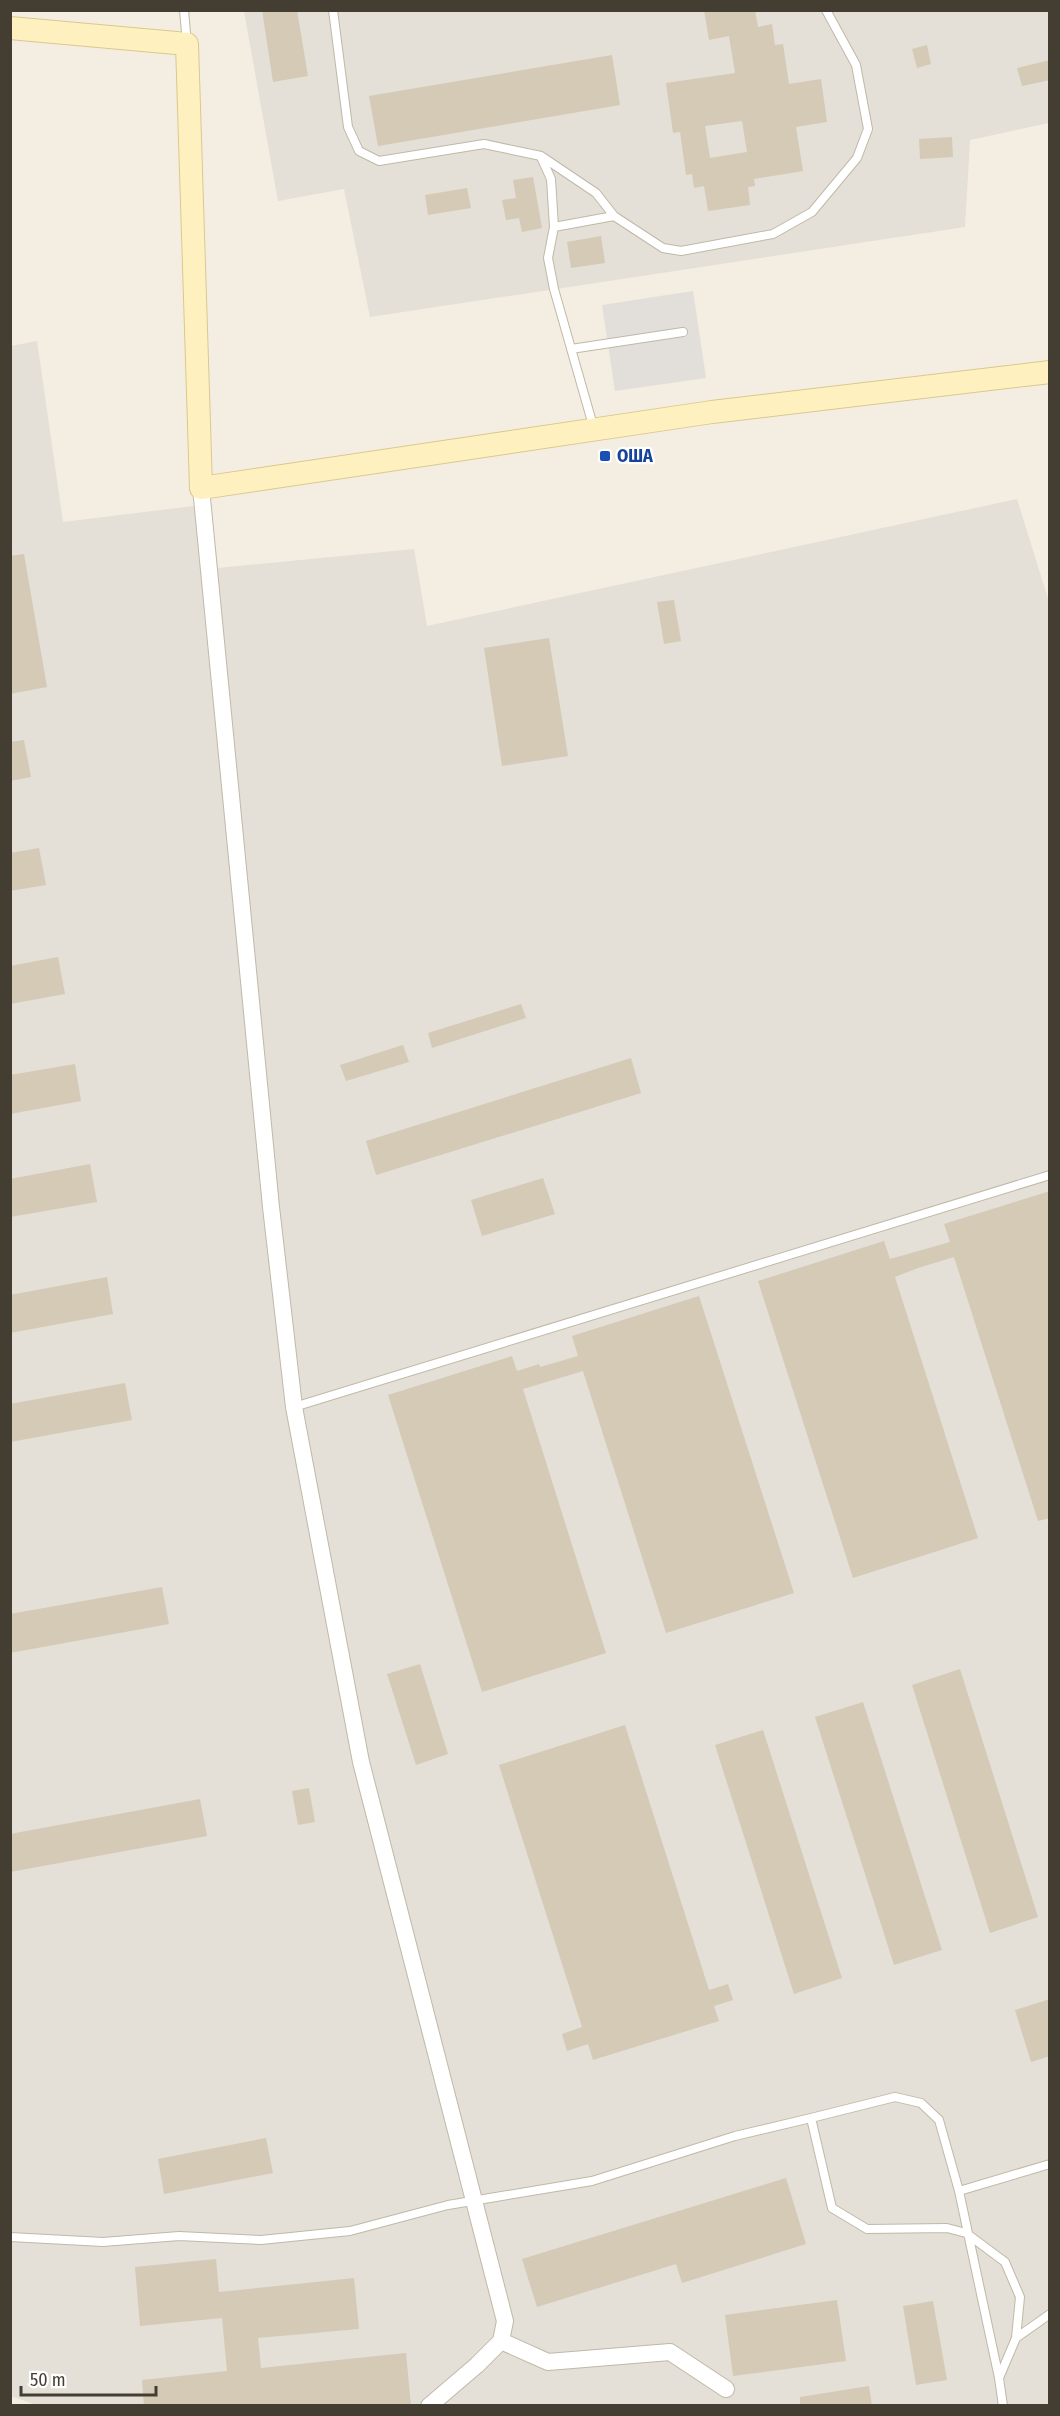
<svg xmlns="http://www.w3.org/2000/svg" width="1060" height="2416" font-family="'Fira Sans Condensed',sans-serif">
	<rect width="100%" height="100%" fill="#f3eee1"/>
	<path fill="#e4dfd7" d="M244 11H1049V123L970 140 965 227 370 317 344 189 278 201Z
		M37 341 63 522 210 504 218 568 414 549 427 626 1017 499 1050 605 1049 2405 39 2406 11 2396V346Z"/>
	<path fill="#e2dfdb" d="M693 291 706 378 615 391 602 305Z"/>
	<path fill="#d4cab6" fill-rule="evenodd" d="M262 10H297L308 76 273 82Z
		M704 10H755L758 27 772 24 775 45 783 44 789 84 821 79 827 122 796 127 803 171 754 179 755 186 748 187 750 205 708 211 704 186 694 188 692 174 686 175 680 132 673 133 666 83 735 73 729 36 709 40ZM742 121 747 152 710 158 705 126Z
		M927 45 931 64 917 68 912 49Z
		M612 55 620 105 378 146 369 96Z
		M1050 60V80L1022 86 1017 68Z
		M952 137 953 157 920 159 919 139Z
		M533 177 542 228 522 232 519 218 506 220 502 200 516 198 513 180Z
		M467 188 471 208 428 215 425 195Z
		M601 236 605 263 571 268 567 242Z
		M24 554 47 687 10 694V556Z
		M674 600 681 641 664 644 657 602Z
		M549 638 568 756 502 766 484 648Z
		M24 740 31 777 10 781V742Z
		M39 848 46 885 10 891V853Z
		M58 957 65 994 10 1004V966Z
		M521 1004 526 1018 432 1048 428 1033Z
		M403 1045 409 1062 346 1081 340 1065Z
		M631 1058 641 1093 376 1175 366 1141Z
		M75 1064 81 1101 10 1114V1075Z
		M90 1164 97 1202 10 1217V1179Z
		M543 1178 555 1214 482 1236 471 1200Z
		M1050 1191V1518L1038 1521 954 1257 918 1268 895 1277 978 1538 853 1578 758 1281 884 1241 890 1259 950 1242 944 1224Z
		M107 1277 113 1314 10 1333V1295Z
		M699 1296 794 1593 666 1633 583 1371 523 1389 606 1653 482 1692 388 1395 512 1356 517 1371 539 1364 540 1367 578 1356 572 1336Z
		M125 1383 132 1420 10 1442V1404Z
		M162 1587 169 1624 10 1653V1614Z
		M420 1664 448 1754 416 1765 387 1674Z
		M960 1669 1038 1917 990 1933 912 1685Z
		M863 1702 942 1950 894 1965 815 1717Z
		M625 1725 709 1990 728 1984 733 2000 714 2006 719 2021 593 2060 588 2044 567 2051 562 2034 582 2027 499 1765Z
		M763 1730 842 1978 794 1994 715 1745Z
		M309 1788 315 1822 298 1825 292 1791Z
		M200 1799 207 1836 10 1872V1834Z
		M1050 1999V2056L1031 2062 1015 2010Z
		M266 2138 273 2173 164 2194 158 2159Z
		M786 2178 806 2244 682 2283 676 2264 537 2307 522 2259Z
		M216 2259 219 2292 354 2278 359 2329 258 2338 261 2368 406 2353 411 2406H144L142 2380 227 2371 222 2318 140 2326 135 2267Z
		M837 2300 846 2361 733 2376 725 2315Z
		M933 2301 947 2380 916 2385 903 2306Z
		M869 2386 872 2406H800V2397Z"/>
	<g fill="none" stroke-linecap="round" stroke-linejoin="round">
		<defs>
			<path id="lane" d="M184 10 187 44
				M333 10 348 127 359 151 379 161 484 144 541 156 596 193 614 216 663 248 681 251 773 234 812 212 857 158 868 129 856 65 826 10
				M541 157 551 179 554 227 548 258 554 289 594 429
				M554 227 614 216
				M571 349 683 332
				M294 1407 1050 1175
				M811 2118 895 2097 921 2103 939 2120 959 2191 999 2378
				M959 2191 1050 2164
				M10 2237 103 2242 179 2236 261 2240 350 2231 448 2205 592 2181 735 2136 811 2118 832 2208 867 2229 947 2228 966 2233 1005 2262 1020 2297 1016 2338 999 2378 1003 2406
				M1016 2338 1050 2314"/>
			<path id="street" d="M201 488 271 1207 294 1407 361 1762 505 2321 501 2341 477 2365 429 2406
				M501 2341 548 2362 670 2352 726 2389"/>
			<path id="secondary" d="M10 28 187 44 201 488 712 412 1050 372"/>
		</defs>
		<use href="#lane" stroke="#c1b9a6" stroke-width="10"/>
		<use href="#street" stroke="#c1b9a6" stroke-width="18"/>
		<use href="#secondary" stroke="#dac88e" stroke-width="24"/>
		<use href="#lane" stroke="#fff" stroke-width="8"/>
		<use href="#street" stroke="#fff" stroke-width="16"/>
		<use href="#secondary" stroke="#fff1bf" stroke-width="22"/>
	</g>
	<rect fill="#1a4fb4" stroke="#fff" stroke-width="2" x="599" y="450" width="12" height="12" rx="3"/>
	<g text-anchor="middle" stroke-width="4.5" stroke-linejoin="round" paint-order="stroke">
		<g font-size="18" font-weight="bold" fill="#164399" stroke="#fff" text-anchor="start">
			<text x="617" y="462">ОША</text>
		</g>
	</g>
	<rect width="1060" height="2416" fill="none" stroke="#443e32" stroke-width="24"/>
	<path d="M21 2386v9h135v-9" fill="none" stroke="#443e32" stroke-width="3"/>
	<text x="30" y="2386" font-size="18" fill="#443e32" stroke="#ffffff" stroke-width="4.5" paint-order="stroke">50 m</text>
</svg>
